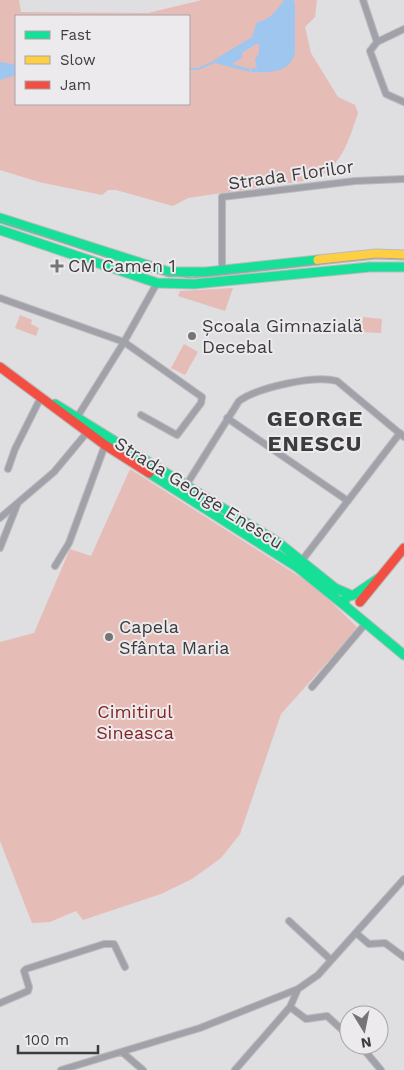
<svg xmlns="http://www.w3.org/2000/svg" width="404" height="1070" font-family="'Work Sans',sans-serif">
	<rect width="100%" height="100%" fill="#dfdee0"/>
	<path fill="#e6bcb7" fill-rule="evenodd" d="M0 0H19L21 12 148 13 202 0H317L315 17 305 27 311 53 338 97 355 105 358 113C348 142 344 161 317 179L188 198 173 206 116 190H108L102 195 39 182 0 170ZM16 16H189V104H16Z
		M233 288 225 311 178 296 180 291Z
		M20 315 32 320 31 324 39 328 36 336 15 328Z
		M363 317 382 319 381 333 362 332Z
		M184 344 198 352 185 375 171 368Z
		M130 469 316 587 358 628 281 714 240 834 221 858 192 879 161 894 83 920 76 911 50 922 32 923 0 841V642L34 633 70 549 91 556Z"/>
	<path fill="#9fc6ef" d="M284 0H293L295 3V52C291 73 269 73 251 72V69L257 67 255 60 259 53V44H256L242 53V58L232 64 250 69V72L215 63 214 60 252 37 257 22C270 20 277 10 284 0Z
		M0 62 13 64 16 67V75L0 80Z"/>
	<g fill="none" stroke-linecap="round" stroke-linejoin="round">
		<path stroke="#9fc6ef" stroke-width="2" d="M189 69H198L214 62"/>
		<defs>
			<path id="street" d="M363 0 377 42
				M404 29 377 42 370 51 386 94 404 102
				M222 270V197L355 181 404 179
				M0 298 124 342 202 397 201 403 177 435 141 415
				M227 418 348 501
				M76 419 124 342 157 283
				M8 469 15 449 41 397
				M185 487 239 401C259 387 315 375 337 381L404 437
				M0 518 54 472 89 430
				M0 548 17 505
				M300 563 400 433
				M55 566 69 543 105 445
				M312 687 366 623
				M289 921 331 960
				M356 933 369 944 385 943 404 957
				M0 1003 28 991 29 987 24 971 26 969 104 944H114L125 967
				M290 1007 306 1019 327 1016 349 1036
				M360 1045 381 1070
				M122 1052 143 1070
				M61 1070 200 1028 298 989 318 975 404 879
				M235 1070 290 1007 298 989"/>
			<path id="fast" d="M0 218 169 272H206L318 260
				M0 230 157 283 194 284 370 267H404
				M55 404 279 543 335 588 351 595
				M149 473 297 567 344 605
				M379 578 354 595 346 597 344 605 404 655"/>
			<path id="slow" d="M318 260 376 254 404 255"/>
			<path id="jam" d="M0 367 105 445 149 473
				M360 602 404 548"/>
		</defs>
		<use href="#street" stroke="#bbbabc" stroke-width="8"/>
		<use href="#fast" stroke="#bbbabc" stroke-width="11"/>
		<use href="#slow" stroke="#bbbabc" stroke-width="11"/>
		<use href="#jam" stroke="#bbbabc" stroke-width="11"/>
		<use href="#street" stroke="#a1a1aa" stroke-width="6"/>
		<use href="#fast" stroke="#16e098" stroke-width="9"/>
		<use href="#slow" stroke="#ffcf43" stroke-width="9"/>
		<use href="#jam" stroke="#f24e42" stroke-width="9"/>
		<path stroke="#a3a2a8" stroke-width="1" d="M0 221 149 272 191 278 376 258 404 259"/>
	</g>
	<g fill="#767576" stroke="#edeaee" stroke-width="2">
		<path d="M54.5 258.5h5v5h5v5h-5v5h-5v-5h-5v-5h5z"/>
		<circle cx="192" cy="336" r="5"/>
		<circle cx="109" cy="637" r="5"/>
	</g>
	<g text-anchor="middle" stroke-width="4" stroke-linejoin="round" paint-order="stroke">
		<g font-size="18" fill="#3d3c3d" stroke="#edeaee">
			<text transform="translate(291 175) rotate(-8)" y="6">Strada Florilor</text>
			<text transform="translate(199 493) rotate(32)" y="6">Strada George Enescu</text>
		</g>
		<g font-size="18" fill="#3d3c3d" stroke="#edeaee" text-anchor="start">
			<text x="68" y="272">CM Camen 1</text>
			<text x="202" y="332">Școala Gimnazială<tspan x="202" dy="21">Decebal</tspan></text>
			<text x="119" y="633">Capela<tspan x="119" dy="21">Sfânta Maria</tspan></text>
		</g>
		<g font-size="18" fill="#84251e" stroke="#edeaee">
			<text x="135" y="718">Cimitirul<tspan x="135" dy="21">Sineasca</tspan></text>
		</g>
		<g font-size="22" font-weight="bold" letter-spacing="1" fill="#3d3c3d" stroke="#edeaee">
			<text x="315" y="426">GEORGE<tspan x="315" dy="25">ENESCU</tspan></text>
		</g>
	</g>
	<rect x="15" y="15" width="175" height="90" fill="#edeaee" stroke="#a7a4a7"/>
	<rect x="25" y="31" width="25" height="8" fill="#16e098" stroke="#a7a4a7"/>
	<text x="60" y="40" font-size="15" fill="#3d3c3d">Fast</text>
	<rect x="25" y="56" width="25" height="8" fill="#ffcf43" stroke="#a7a4a7"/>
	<text x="60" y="65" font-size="15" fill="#3d3c3d">Slow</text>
	<rect x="25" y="81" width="25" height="8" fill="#f24e42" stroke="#a7a4a7"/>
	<text x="60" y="90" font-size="15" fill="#3d3c3d">Jam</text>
	<g transform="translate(364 1030) rotate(170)"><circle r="24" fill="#edeaee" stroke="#a7a4a7"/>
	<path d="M0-4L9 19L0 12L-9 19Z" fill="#767576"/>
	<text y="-8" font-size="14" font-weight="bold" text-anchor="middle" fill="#3d3c3d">N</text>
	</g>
	<path d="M18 1045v8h80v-8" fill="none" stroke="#3d3c3d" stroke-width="2.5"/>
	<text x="25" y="1045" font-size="15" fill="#3d3c3d" stroke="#edeaee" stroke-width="4" paint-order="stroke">100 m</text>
</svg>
